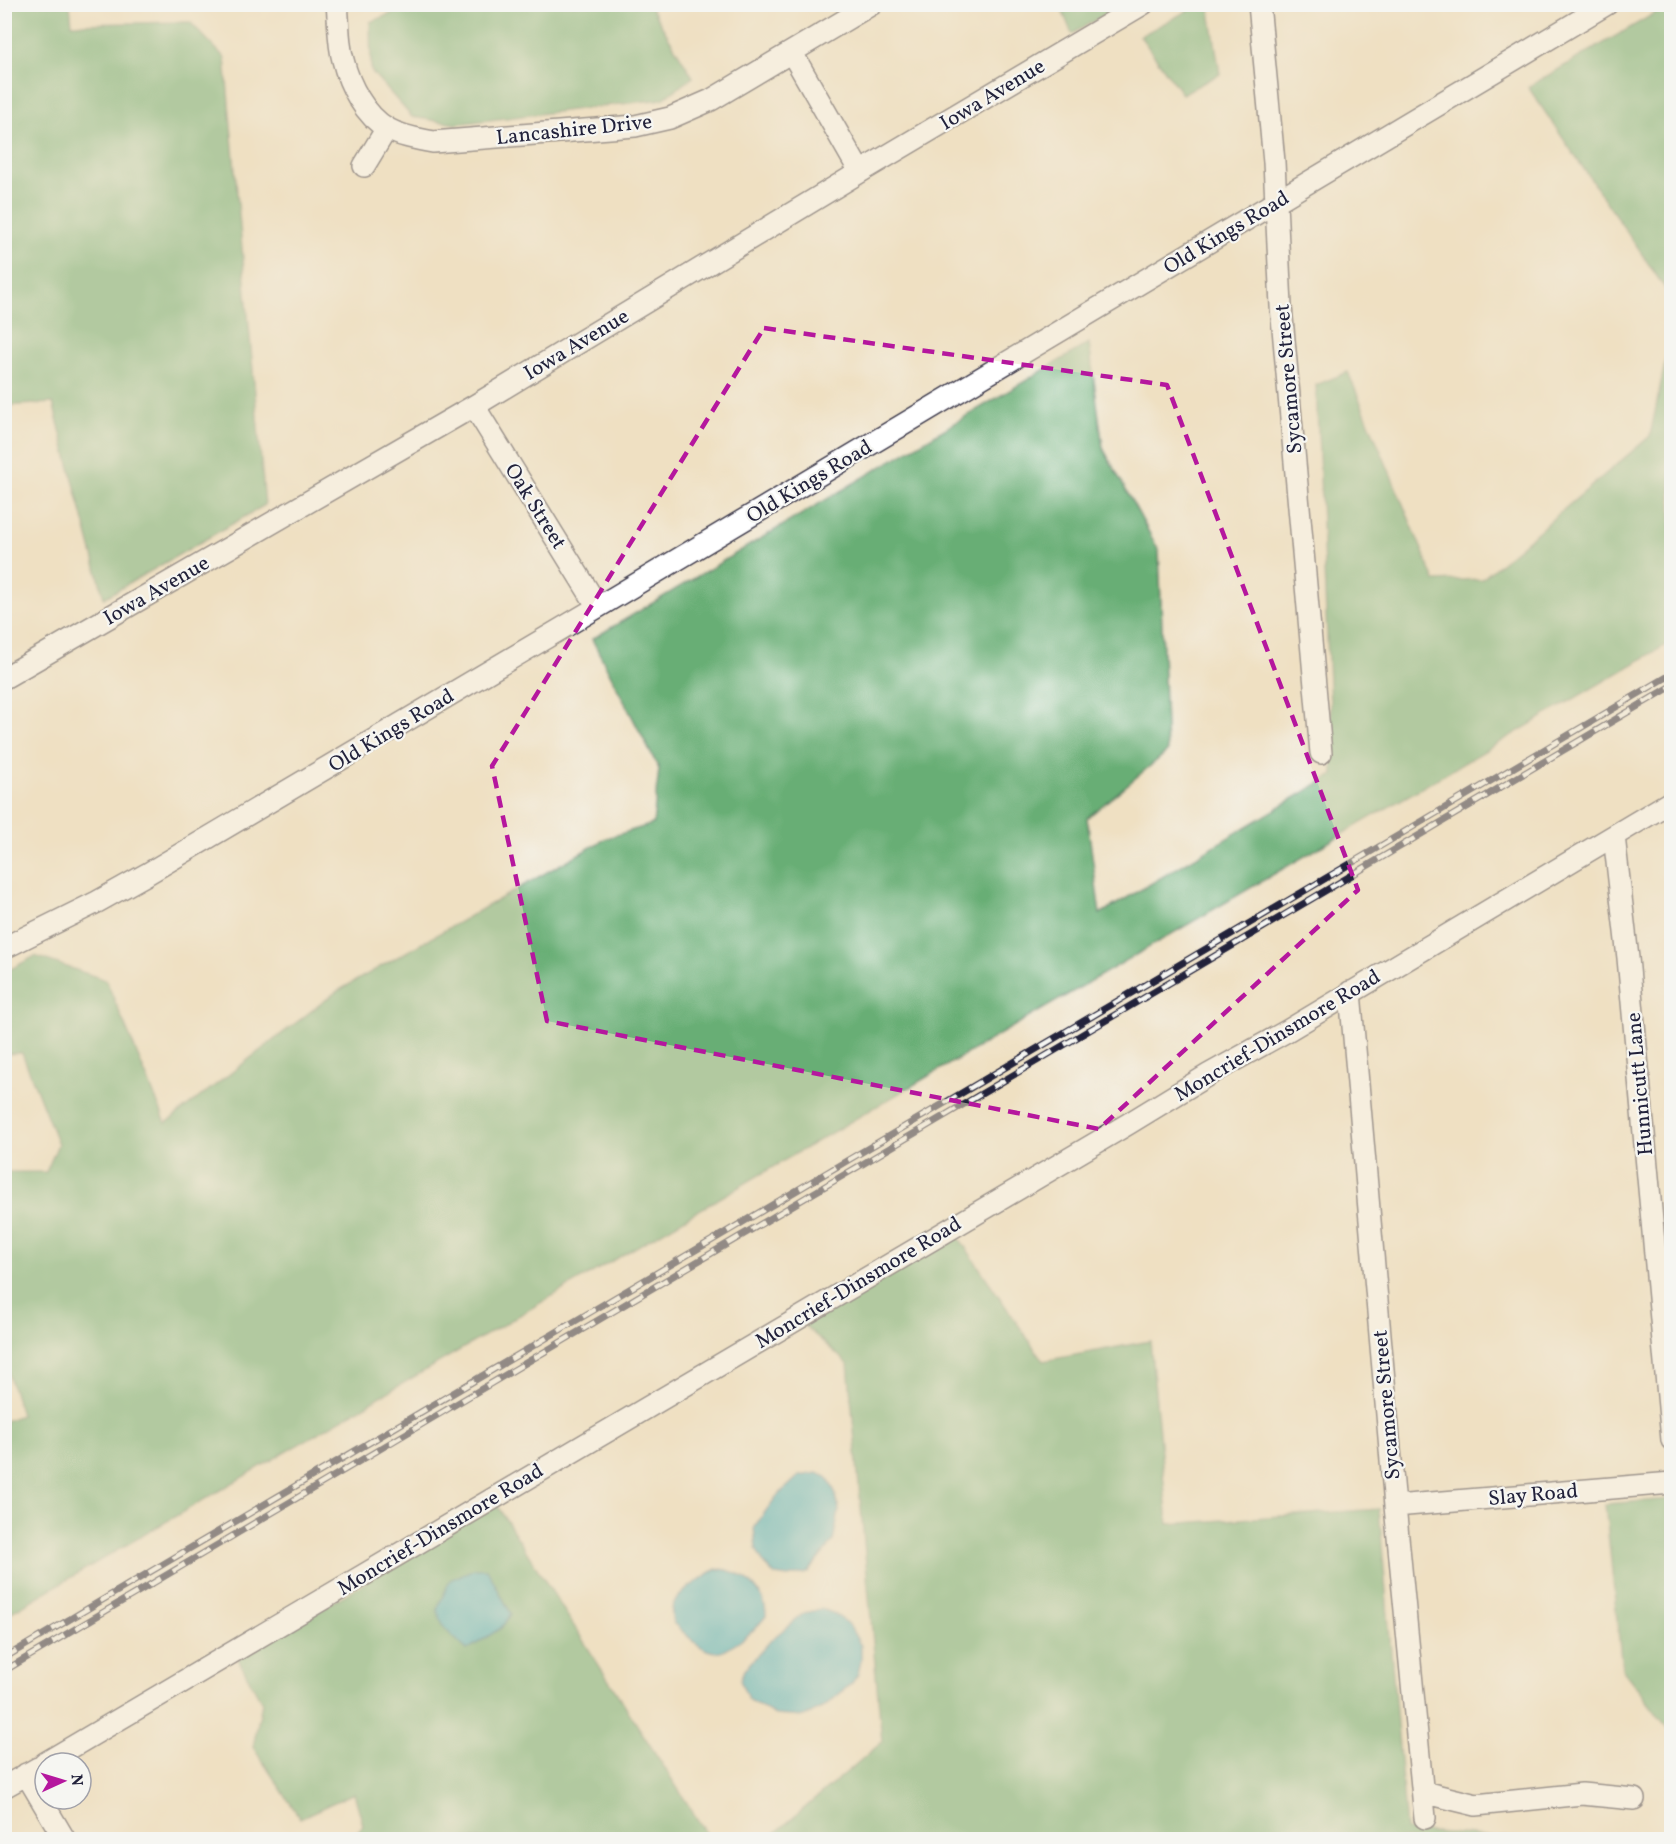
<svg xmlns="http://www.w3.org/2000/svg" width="1676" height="1844" font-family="Vollkorn,serif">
	<rect width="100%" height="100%" fill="#f6f6f2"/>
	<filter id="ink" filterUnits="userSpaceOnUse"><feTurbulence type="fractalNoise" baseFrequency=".0167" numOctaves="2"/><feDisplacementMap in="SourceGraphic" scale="12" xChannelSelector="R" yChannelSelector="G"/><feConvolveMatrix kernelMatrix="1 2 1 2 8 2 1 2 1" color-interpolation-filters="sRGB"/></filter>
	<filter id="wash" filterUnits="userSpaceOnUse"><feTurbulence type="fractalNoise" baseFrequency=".008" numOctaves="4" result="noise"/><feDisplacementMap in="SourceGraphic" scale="24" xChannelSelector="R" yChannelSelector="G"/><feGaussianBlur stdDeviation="1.35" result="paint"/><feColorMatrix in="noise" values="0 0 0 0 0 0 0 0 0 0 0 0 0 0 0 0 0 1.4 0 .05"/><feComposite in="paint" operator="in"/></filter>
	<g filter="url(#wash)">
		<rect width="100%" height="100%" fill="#efe0c2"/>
		<path fill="#67ae74" stroke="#446858" stroke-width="1.5" fill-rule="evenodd" d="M5 4 70 5 72 24 190 22 225 58 265 505 104 598 53 403 5 406Z
			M412 5H649L693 77 663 99 456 124 412 117 371 71 370 22Z
			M1060 5H1121L1072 34Z
			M1198 5H1209L1220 74 1182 94 1140 36Z
			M1669 5H1672L1671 297 1528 87Z
			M1671 334V642L5 1616V1421L21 1415 5 1363V1172H46L58 1144 22 1053 5 1054V972L35 956 106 980 166 1123 336 992 607 838 653 824 659 769 592 639 1089 343 1103 448 1159 551 1167 752 1087 818 1100 914 1333 775 1316 385 1348 372 1435 581 1482 579 1650 436Z
			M957 1235 1043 1361 1150 1341 1168 1524 1379 1509 1406 1830 1525 1839 767 1840 882 1742 848 1364 804 1325Z
			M1671 1499H1672L1671 1732 1622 1669 1605 1504Z
			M496 1504 710 1839H352L363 1825 354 1793 300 1818 253 1747 262 1703 238 1659ZM487 1569 511 1614 501 1628Z"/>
		<path fill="#41afbf" stroke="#32687d" stroke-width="1.5" d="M817 1473 827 1477 835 1492 839 1510 833 1542 807 1573 788 1577 775 1575 764 1564 756 1549 754 1527 776 1497 799 1476Z
			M474 1569H487L511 1614 501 1628 467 1650 444 1628 437 1610 450 1580Z
			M716 1569C741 1569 766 1590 766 1616 756 1629 726 1659 707 1650 695 1645 683 1631 673 1623 672 1617 670 1610 674 1603 682 1590 703 1577 716 1569Z
			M822 1609 835 1614 849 1625 861 1646V1661L858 1674 852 1683 824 1707 804 1717 775 1715 748 1699 740 1680 744 1670 772 1639 804 1613Z"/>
	</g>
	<g filter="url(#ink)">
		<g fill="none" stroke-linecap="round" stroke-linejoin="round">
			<defs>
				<path id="minor" d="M337 4C339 22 338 43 343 60 349 85 365 116 388 129 402 137 418 139 433 142L635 126 670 118 711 100 872 4
					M1259 4 1274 162 1281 306 1321 753
					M792 53 860 172
					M364 166 387 128
					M474 406 598 607
					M4 678 474 406 860 172 1143 4
					M1614 836 1628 958 1672 1440
					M4 948 97 902 147 874 598 607 1607 4
					M1350 992 1395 1506 1425 1818
					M1395 1506 1672 1483
					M45 1763 1128 1124 1208 1075 1287 1031 1672 801
					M26 1774 65 1840
					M4 1787 38 1768
					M1423 1792 1476 1805 1582 1794 1634 1799"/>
			</defs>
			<use href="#minor" stroke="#413e4f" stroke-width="24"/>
			<use href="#minor" stroke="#fff" stroke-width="21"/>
			<defs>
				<path id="rail" d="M4 1658 1672 674
					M4 1671 1672 686"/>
			</defs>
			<use href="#rail" stroke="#22223b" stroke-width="7"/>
			<use href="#rail" stroke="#f6f6f2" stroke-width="4.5" stroke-dasharray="14" stroke-linecap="butt"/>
		</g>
	</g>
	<path d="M0 0H1676V1844H0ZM764 328 1167 385 1358 890 1099 1129 547 1021 492 766Z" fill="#efe0c2" fill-opacity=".55" fill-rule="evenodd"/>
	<path fill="none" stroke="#b5179e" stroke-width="4.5" stroke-dasharray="12 8" stroke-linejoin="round" d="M764 328 1167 385 1358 890 1099 1129 547 1021 492 766Z"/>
	<g text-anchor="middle" stroke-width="4.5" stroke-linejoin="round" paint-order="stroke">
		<g font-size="21" fill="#22223b" stroke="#f6f6f2">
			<text transform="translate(992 94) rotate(-31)" y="7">Iowa Avenue</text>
			<text transform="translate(574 129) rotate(-6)" y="7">Lancashire Drive</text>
			<text transform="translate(1226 232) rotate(-31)" y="7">Old Kings Road</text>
			<text transform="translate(576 344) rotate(-31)" y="7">Iowa Avenue</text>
			<text transform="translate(1288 379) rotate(-95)" y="7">Sycamore Street</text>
			<text transform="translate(809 481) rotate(-31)" y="7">Old Kings Road</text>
			<text transform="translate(536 506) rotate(58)" y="7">Oak Street</text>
			<text transform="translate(156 590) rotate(-30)" y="7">Iowa Avenue</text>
			<text transform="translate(391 730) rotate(-31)" y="7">Old Kings Road</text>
			<text transform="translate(1277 1035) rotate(-31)" y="7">Moncrief-Dinsmore Road</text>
			<text transform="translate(1639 1084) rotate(-95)" y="7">Hunnicutt Lane</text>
			<text transform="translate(858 1282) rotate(-31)" y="7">Moncrief-Dinsmore Road</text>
			<text transform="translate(1386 1405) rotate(-95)" y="7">Sycamore Street</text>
			<text transform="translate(1533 1494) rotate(-5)" y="7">Slay Road</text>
			<text transform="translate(440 1529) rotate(-31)" y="7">Moncrief-Dinsmore Road</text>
		</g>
	</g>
	<rect width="1676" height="1844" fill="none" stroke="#f6f6f2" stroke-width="24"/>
	<g transform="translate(63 1781) rotate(86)"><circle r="28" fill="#f6f6f2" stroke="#a1a1a9" stroke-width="1.5"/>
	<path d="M0-4.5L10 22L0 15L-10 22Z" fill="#b5179e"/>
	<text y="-9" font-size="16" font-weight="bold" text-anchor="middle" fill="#22223b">N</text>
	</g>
</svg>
